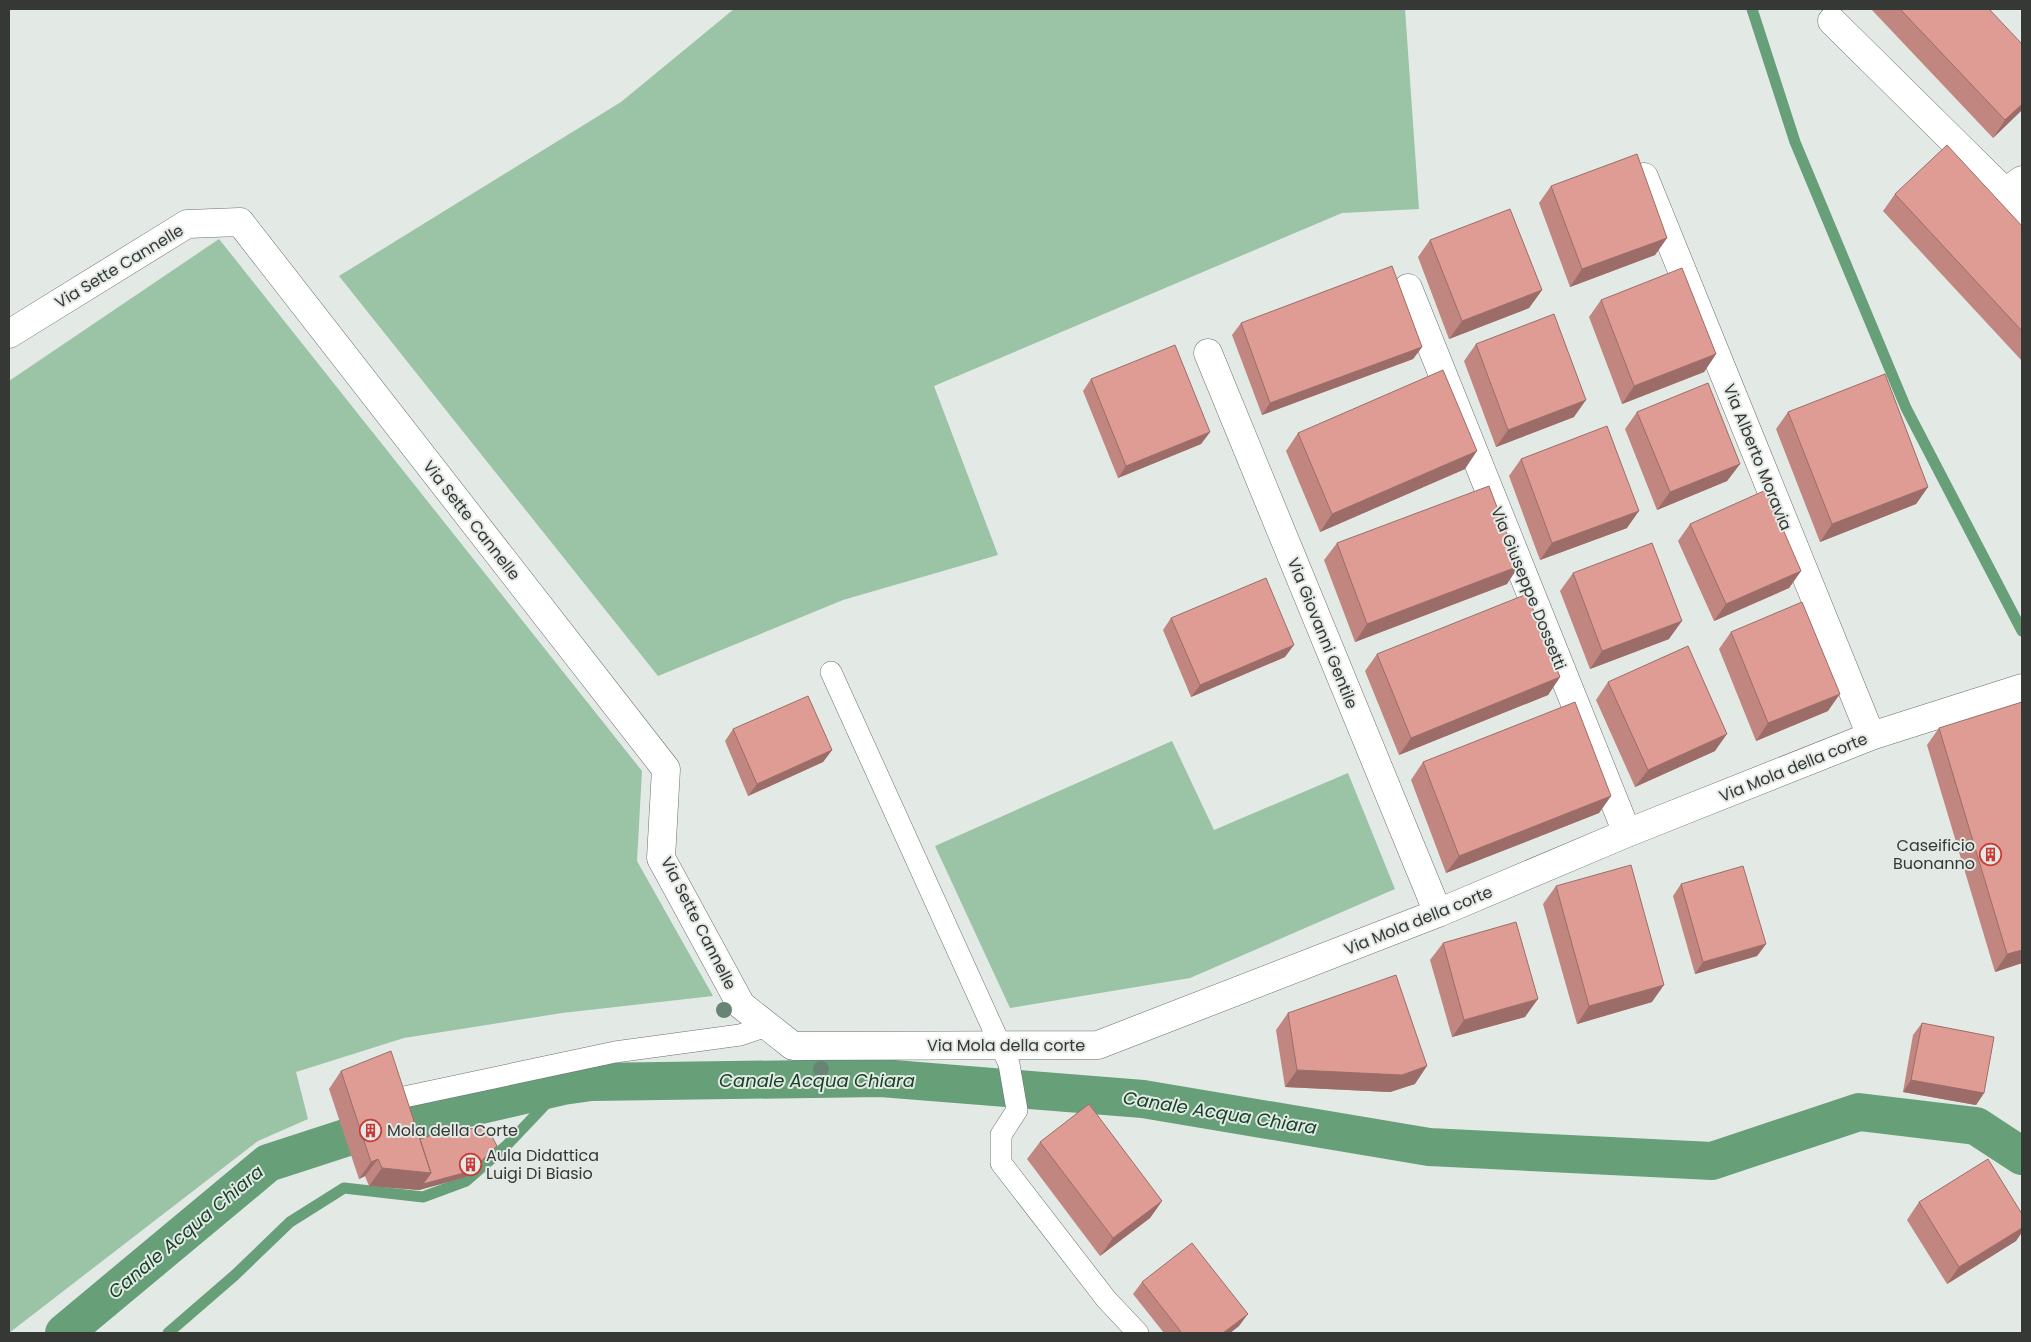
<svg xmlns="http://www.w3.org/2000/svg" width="2031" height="1342" font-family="Poppins,sans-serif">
	<rect width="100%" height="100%" fill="#e3e9e4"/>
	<path fill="#9bc3a6" d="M734 9H1405L1419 209 1342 213 934 386 998 555 843 600 658 676 339 276 621 102Z
		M219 239 642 771 637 861 713 996 562 1013 404 1038 296 1072 308 1119 258 1141 9 1333V381Z
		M1172 741 1214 830 1348 773 1395 889 1190 978 1010 1008 935 846Z"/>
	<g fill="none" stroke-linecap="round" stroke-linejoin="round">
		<path stroke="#679f79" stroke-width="11" d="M1752 9 1795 142 1906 408 2022 631
			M168 1333 235 1275 290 1222 344 1188 423 1197 466 1181 506 1146 563 1086"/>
		<path stroke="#679f79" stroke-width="38" d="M403 1123 563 1086 591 1082 881 1078 1143 1099 1429 1147 1712 1161 1859 1112 1976 1126 2022 1156
			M64 1333 268 1163 345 1138"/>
		<defs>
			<path id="lane" d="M831 672 1009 1064 1017 1110 1001 1135V1163L1106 1299 1138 1333
				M390 1100 615 1052 740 1035 767 1026"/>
			<path id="street" d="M1832 21 2005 192
				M1644 177 1871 736
				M2022 180 2005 192 2022 212
				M1408 288 1627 833
				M9 334 187 224 240 222 666 769 661 858 741 1005 793 1046 1098 1045 1438 913 1627 833 1871 736 2022 688
				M1208 353 1438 913"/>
		</defs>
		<use href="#lane" stroke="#6b716d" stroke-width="22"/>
		<use href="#street" stroke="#6b716d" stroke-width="29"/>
		<use href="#lane" stroke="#fff" stroke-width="21"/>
		<use href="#street" stroke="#fff" stroke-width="28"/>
	</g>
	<g fill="#688474">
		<circle cx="724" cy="1010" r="8"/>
		<circle cx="821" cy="1069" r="8"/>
	</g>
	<path fill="#c0867f" d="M1871 9H1989L2022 110 1993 138Z
		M1551 186 1667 238 1655 255 1570 287 1539 203Z
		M1895 194 2022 226V361L1883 211Z
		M1430 240 1542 290 1529 308 1449 339 1418 257Z
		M1601 300 1716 354 1704 372 1622 404 1589 317Z
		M1241 323 1422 347 1413 359 1262 415 1232 335Z
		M1476 344 1574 417 1496 447 1464 361Z
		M1091 379 1210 432 1201 444 1118 478 1083 391Z
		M1637 412 1740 464 1727 481 1657 510 1625 429Z
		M1788 412 1928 487 1916 504 1820 542 1776 429Z
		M1298 433 1465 469 1320 532 1286 451Z
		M1521 459 1627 528 1540 560 1509 476Z
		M1690 524 1801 571 1789 588 1714 621 1678 541Z
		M1337 543 1507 584 1355 642 1324 560Z
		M1573 573 1669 639 1590 669 1560 591Z
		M1171 618 1285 657 1191 697 1163 630Z
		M1731 632 1828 711 1756 741 1719 649Z
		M1377 654 1560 677 1548 695 1399 755 1365 671Z
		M1608 682 1715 751 1635 787 1596 700Z
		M1939 728 2022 963 1995 972 1927 745Z
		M733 729 832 750 823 762 748 796 725 741Z
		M1423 762 1611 796 1599 813 1446 873 1411 780Z
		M1681 884 1766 944 1757 956 1695 974 1673 896Z
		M1556 886 1652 1002 1577 1024 1543 904Z
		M1443 943 1525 1017 1452 1037 1430 960Z
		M1288 1013 1415 1084 1390 1092 1285 1087 1276 1030Z
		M1922 1023 1984 1093 1976 1105 1903 1092 1913 1035Z
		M341 1071 420 1139 492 1152 466 1177 419 1190 369 1186 365 1176 359 1179 329 1089Z
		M1040 1142 1162 1201 1150 1218 1100 1256 1027 1159Z
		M1919 1202 2022 1214V1232L2016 1241 1947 1284 1907 1220Z
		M1142 1282 1239 1326 1230 1333H1164L1133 1294Z"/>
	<path fill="#9c6d68" d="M2022 104V110L1993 138 2005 120Z
		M1667 238 1655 255 1570 287 1582 269Z
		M1542 290 1529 308 1449 339 1462 321Z
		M1422 347 1413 359 1262 415 1270 403Z
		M1716 354 1704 372 1622 404 1634 386Z
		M1586 400 1574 417 1496 447 1508 430Z
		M1210 432 1201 444 1118 478 1126 466Z
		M1477 451 1465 469 1320 532 1332 514Z
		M1740 464 1727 481 1657 510 1670 492Z
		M1928 487 1916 504 1820 542 1832 524Z
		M1639 511 1627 528 1540 560 1552 543Z
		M1519 566 1507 584 1355 642 1367 624Z
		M1801 571 1789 588 1714 621 1726 604Z
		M1682 621 1669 639 1590 669 1602 651Z
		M1294 645 1285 657 1191 697 1200 685Z
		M1560 677 1548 695 1399 755 1411 738Z
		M1840 694 1828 711 1756 741 1768 723Z
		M1727 734 1715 751 1635 787 1648 770Z
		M832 750 823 762 748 796 757 784Z
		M1611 796 1599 813 1446 873 1459 856Z
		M1766 944 1757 956 1695 974 1703 962Z
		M2022 950V963L1995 972 2007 954Z
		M1664 985 1652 1002 1577 1024 1589 1006Z
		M1538 999 1525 1017 1452 1037 1464 1020Z
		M1427 1066 1415 1084 1390 1092 1285 1087 1297 1070Z
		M1911 1080 1984 1093 1976 1105 1903 1092Z
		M497 1146 492 1152 466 1177 419 1190 369 1186 382 1168 431 1173Z
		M378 1159 365 1176 359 1179 371 1162Z
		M1162 1201 1150 1218 1100 1256 1113 1238Z
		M2022 1228V1232L2016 1241 1947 1284 1959 1267Z
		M1248 1314 1239 1326 1230 1333H1223Z"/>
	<path fill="#df9c94" stroke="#9c6d68" d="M1900 9H1989L2022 44V104L2005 120Z
		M1947 145 2022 226V331L1895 194Z
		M1637 154 1667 238 1582 269 1551 186Z
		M1510 209 1542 290 1462 321 1430 240Z
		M1392 266 1422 347 1270 403 1241 323Z
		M1682 268 1716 354 1634 386 1601 300Z
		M1554 314 1586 400 1508 430 1476 344Z
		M1175 345 1210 432 1126 466 1091 379Z
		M1443 370 1477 451 1332 514 1298 433Z
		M1885 374 1928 487 1832 524 1788 412Z
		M1708 383 1740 464 1670 492 1637 412Z
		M1607 426 1639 511 1552 543 1521 459Z
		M1489 486 1519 566 1367 624 1337 543Z
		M1766 490 1801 571 1726 604 1690 524Z
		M1652 543 1682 621 1602 651 1573 573Z
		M1266 578 1294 645 1200 685 1171 618Z
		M1527 594 1560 677 1411 738 1377 654Z
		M1802 602 1840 694 1768 723 1731 632Z
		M1688 646 1727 734 1648 770 1608 682Z
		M808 696 832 750 757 784 733 729Z
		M1575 702 1611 796 1459 856 1423 762Z
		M2022 702V950L2007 954 1939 728Z
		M1631 865 1664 985 1589 1006 1556 886Z
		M1743 866 1766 944 1703 962 1681 884Z
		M1516 922 1538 999 1464 1020 1443 943Z
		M1396 975 1427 1066 1402 1075 1297 1070 1288 1013Z
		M1922 1023 1994 1037 1984 1093 1911 1080Z
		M391 1051 431 1173 382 1168 378 1159 371 1162 341 1071Z
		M1089 1104 1162 1201 1113 1238 1040 1142Z
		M453 1128 488 1129 497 1146 471 1171 423 1184 431 1173 420 1139Z
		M1988 1159 2022 1214V1228L1959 1267 1919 1202Z
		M1192 1243 1248 1314 1223 1333H1182L1142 1282Z"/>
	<defs>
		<symbol id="building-ring" viewBox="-11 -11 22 22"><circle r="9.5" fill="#e3e9e4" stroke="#c93b37" stroke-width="1.5"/><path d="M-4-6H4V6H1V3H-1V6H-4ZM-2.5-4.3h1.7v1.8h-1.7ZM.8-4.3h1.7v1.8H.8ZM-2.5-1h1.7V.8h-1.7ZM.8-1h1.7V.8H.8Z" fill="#c93b37"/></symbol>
	</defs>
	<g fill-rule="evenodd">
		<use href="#building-ring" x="1978" y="842" width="25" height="25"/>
		<use href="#building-ring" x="358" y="1118" width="25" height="25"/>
		<use href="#building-ring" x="458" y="1152" width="25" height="25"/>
	</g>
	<g text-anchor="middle" stroke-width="4" stroke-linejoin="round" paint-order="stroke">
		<g font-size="16" fill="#363836" stroke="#e3e9e4">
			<text transform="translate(119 266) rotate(-31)" y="6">Via Sette Cannelle</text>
			<text transform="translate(1758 457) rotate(68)" y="6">Via Alberto Moravia</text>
			<text transform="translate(472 520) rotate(52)" y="6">Via Sette Cannelle</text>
			<text transform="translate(1529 588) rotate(68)" y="6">Via Giuseppe Dossetti</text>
			<text transform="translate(1323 633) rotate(68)" y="6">Via Giovanni Gentile</text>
			<text transform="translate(1793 767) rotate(-22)" y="6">Via Mola della corte</text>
			<text transform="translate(1418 920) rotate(-22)" y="6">Via Mola della corte</text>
			<text transform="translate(699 923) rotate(63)" y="6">Via Sette Cannelle</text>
			<text x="1006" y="1051">Via Mola della corte</text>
		</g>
		<g font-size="16" fill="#363836" stroke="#e3e9e4" text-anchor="start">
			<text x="1975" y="851" text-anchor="end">Caseificio<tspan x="1975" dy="18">Buonanno</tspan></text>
			<text x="387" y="1136">Mola della Corte</text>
			<text x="486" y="1161">Aula Didattica<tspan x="486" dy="18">Luigi Di Biasio</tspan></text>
		</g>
		<g font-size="18" font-style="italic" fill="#174228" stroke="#e3e9e4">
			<text x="817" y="1087">Canale Acqua Chiara</text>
			<text transform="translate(1220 1113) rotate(9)" y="6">Canale Acqua Chiara</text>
			<text transform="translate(186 1232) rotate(-40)" y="6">Canale Acqua Chiara</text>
		</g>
	</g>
	<rect width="2031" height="1342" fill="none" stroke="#363836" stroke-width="20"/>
</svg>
